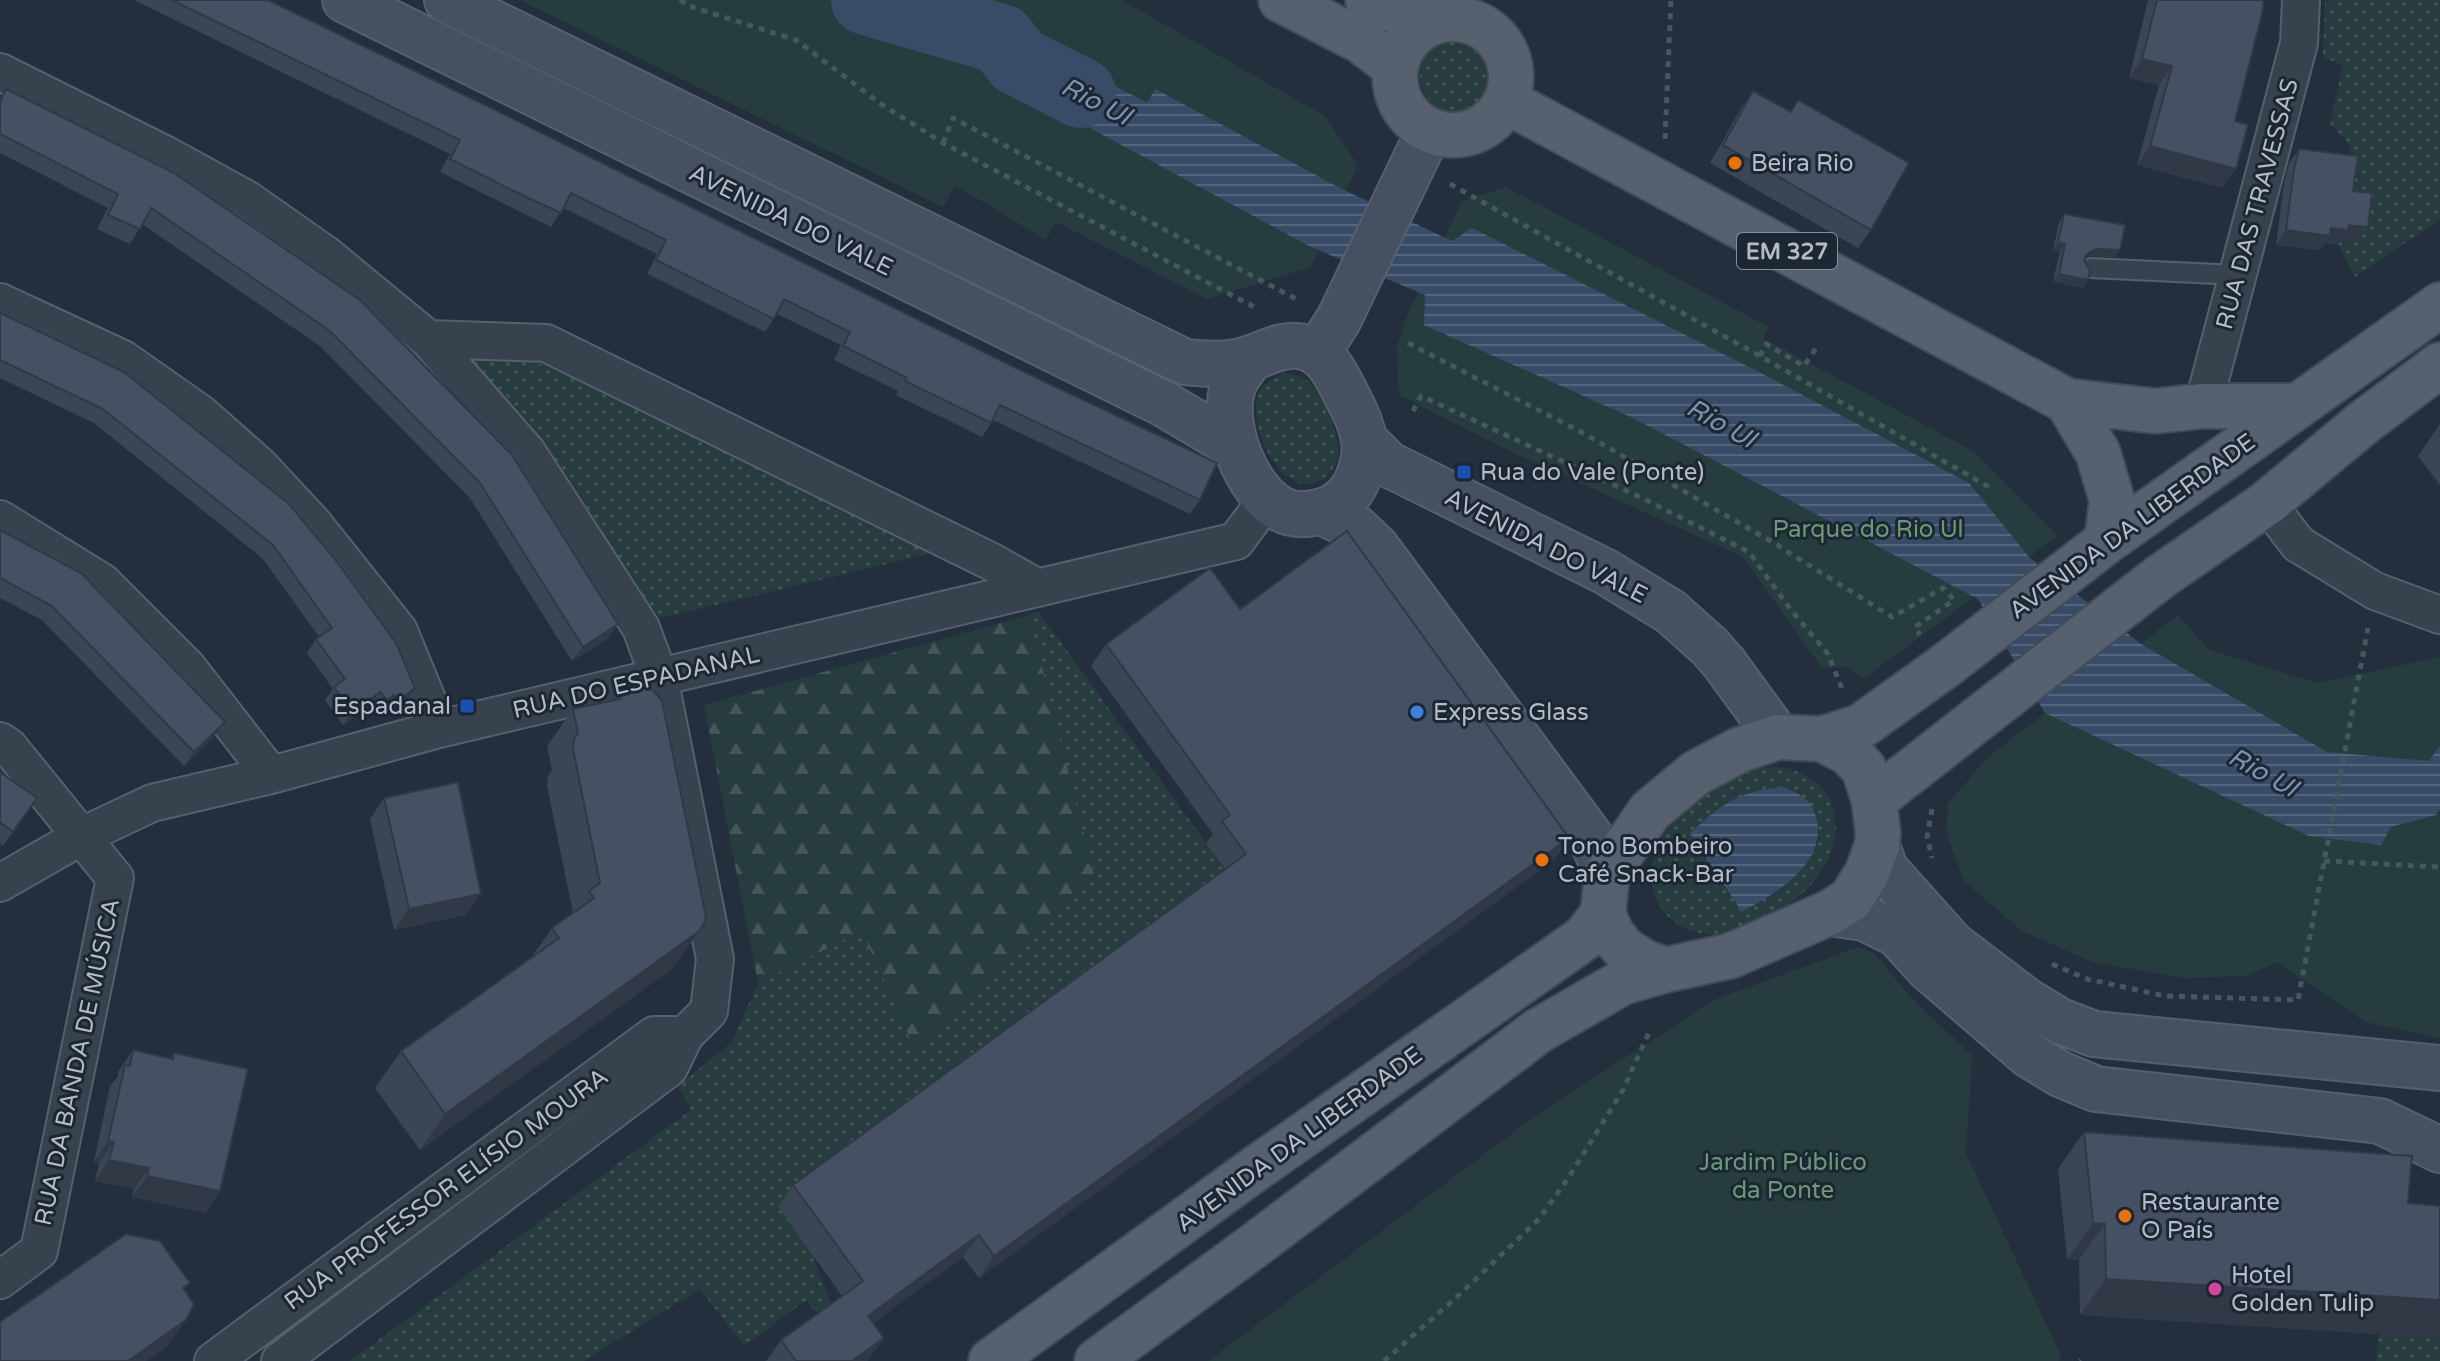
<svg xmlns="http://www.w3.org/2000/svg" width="2440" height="1361" font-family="'Varela Round',sans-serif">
	<defs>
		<pattern id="grass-dots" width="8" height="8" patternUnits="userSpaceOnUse" patternTransform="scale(2)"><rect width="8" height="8" fill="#263c3f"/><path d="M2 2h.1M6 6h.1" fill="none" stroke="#435659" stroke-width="1.8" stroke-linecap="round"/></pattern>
		<pattern id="forest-firs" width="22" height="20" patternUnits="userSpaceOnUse" patternTransform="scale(2)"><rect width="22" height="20" fill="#263c3f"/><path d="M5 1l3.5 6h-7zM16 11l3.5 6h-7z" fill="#435659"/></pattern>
		<pattern id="water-rules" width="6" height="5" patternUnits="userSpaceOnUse" patternTransform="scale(2)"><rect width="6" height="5" fill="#394c67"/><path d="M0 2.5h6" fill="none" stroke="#53647b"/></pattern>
	</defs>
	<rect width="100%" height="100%" fill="#242f3e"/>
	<path fill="url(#grass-dots)" d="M2325 0H2440V219L2355 277 2338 245 2351 146 2330 123 2343 65 2323 57Z
		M1420 76a36 36 0 1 1 72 0a36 36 0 1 1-72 0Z
		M465 357 544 364 936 552 657 619 545 446Z
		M1284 373C1293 374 1299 375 1307 380 1320 390 1340 436 1339 452 1338 462 1332 472 1324 478 1284 507 1243 423 1260 391 1265 382 1275 378 1284 373Z
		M1038 611 1230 876 813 1256 834 1312 823 1320 806 1300 744 1346 700 1289 584 1361H350L691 1110 678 1086 732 1042 758 983 862 931 917 1054 1094 878 1029 615Z
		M1769 767C1776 767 1786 767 1793 770 1857 792 1841 863 1798 897 1784 909 1767 919 1750 925 1736 930 1725 935 1709 934 1657 931 1636 878 1664 835 1679 812 1719 781 1745 771 1752 768 1761 768 1769 767Z
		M2379 1334 2440 1338V1361H2376Z"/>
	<path fill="url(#forest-firs)" d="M1029 615 1095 878 917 1054 862 931 758 983 704 705Z"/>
	<path fill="#263c3f" d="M520 0H1122L1325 116 1358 165 1311 267 1207 299 1056 222 1046 240 955 185 943 207Z
		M1506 187 1769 327 1763 338 1973 451 2058 536 1864 678 1846 667 1822 668 1743 557 1503 448 1399 395 1397 346 1407 316 1462 201Z
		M2177 615 2210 650 2317 683 2440 657V1038L2365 1022 2277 962 2246 976 2185 978 2092 962 2022 931 1964 881 1946 832 1948 804 1986 759 2045 713 2141 644Z
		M1858 947 1874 953 1917 1004 1972 1055 1966 1153 2061 1356 2059 1361H1208L1538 1114 1714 1000Z"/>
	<path fill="url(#water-rules)" d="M1007 28 1147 103 1155 89 1340 188 1452 241 1472 228 1761 373 1969 483 2030 558 2141 644 2327 752 2429 761 2440 746V809L2436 815 2391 827 2381 845 2309 836 2045 713 1978 599 1633 418 1424 325 1425 295 1309 246 984 71Z
		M1784 787C1802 795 1813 800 1817 821 1825 866 1775 893 1742 912L1690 833C1723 803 1738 791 1784 787Z"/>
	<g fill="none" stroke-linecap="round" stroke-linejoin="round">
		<path stroke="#394c67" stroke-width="70" d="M866 0 1001 39 1018 61 1081 93"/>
		<defs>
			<path id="lane" d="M2091 268 2238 275"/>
			<path id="street" d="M0 72 168 156 248 200 325 254 428 339 527 452 641 628 659 677 715 959 709 1011 685 1035 669 1068 280 1361
				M0 302 123 359 200 413 260 466 312 522 399 631 439 729
				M428 339 546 343 992 562 1038 588
				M2203 406 2299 43 2301 0
				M2267 503 2298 544 2375 591 2440 615
				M0 519 102 582 188 668 271 775
				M0 741 9 747 115 878 39 1251 0 1280
				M0 883 82 836 152 803 271 775 439 729 1236 541 1268 498
				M213 1361 654 1035H685"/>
			<path id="secondary" d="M345 0 1164 404 1235 446
				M447 0 1185 362C1207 364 1230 366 1251 358 1266 353 1281 344 1298 346 1327 349 1337 377 1349 400 1355 411 1362 427 1364 440 1367 457 1359 483 1347 496 1332 513 1299 520 1279 508 1246 489 1222 427 1232 390 1234 380 1244 368 1250 359
				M1318 352 1339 319 1429 131
				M1365 441 1388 464 1606 572 1671 612 1710 647 1724 663 1778 737
				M1322 512 1356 528 1377 548 1590 836 1607 874
				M1877 846 1885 869 1952 944 2027 1001 2060 1021 2094 1034 2440 1068
				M1829 913 1864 918 1897 934 1928 968 2029 1055 2060 1074 2096 1089 2380 1121 2440 1150"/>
			<path id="primary" d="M1281 0 1361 41 1395 67
				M1368 0 1428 24
				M1395 77a58 58 0 1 1 116 0a58 58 0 1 1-116 0Z
				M1506 101 2067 401 2155 411 2203 406H2297
				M2067 401 2098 453 2112 500 2107 541
				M1874 800 2160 577 2267 503 2363 423 2440 365
				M1665 970 1644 962 1625 950 1612 935 1603 914 1607 874 1650 811 1696 773 1739 750 1778 737 1822 739 1860 727 1945 666 2107 541 2440 305
				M991 1361 1248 1174 1584 938 1603 914
				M1097 1361 1255 1245 1538 1031 1623 982 1665 970 1730 956 1829 913 1851 899 1867 873 1877 846 1878 833 1874 800 1864 769 1849 753 1822 739"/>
		</defs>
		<use href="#lane" stroke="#565f6c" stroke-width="22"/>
		<use href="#street" stroke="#565f6c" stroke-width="40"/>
		<use href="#secondary" stroke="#565f6c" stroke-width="48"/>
		<use href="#primary" stroke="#414a57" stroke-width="48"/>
		<path stroke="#44595c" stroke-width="5" stroke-dasharray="6 6" stroke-linecap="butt" d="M680 0 689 6 796 40 881 104 943 143 1258 309
			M1665 139 1671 0
			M943 143 953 118 1300 301
			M1450 184 1760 356 1989 487
			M1408 343 1583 433 1772 542 1892 617 1943 588 1954 600 1915 627 1920 635
			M1760 356 1766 344 1804 366 1818 345
			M1413 411 1421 396 1640 497 1749 552 1791 610 1828 654 1843 691
			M1932 809 1927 837 1932 858
			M2324 861 2440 867
			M2052 964 2087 979 2165 996 2298 1000 2368 628
			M1384 1361 1459 1295 1539 1219 1567 1180 1623 1090 1650 1030
			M2080 1361 2081 1360"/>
		<use href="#lane" stroke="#38414e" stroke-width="18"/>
		<use href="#street" stroke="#38414e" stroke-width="36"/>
		<use href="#secondary" stroke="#465061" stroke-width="44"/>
		<use href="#primary" stroke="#56606e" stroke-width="44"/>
	</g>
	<path fill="#3b4654" d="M134 0H268L1200 500 1190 514 993 420 982 437 896 395 898 391 834 360 841 345 777 314 765 332 647 274 657 254 563 208 551 227 440 172 450 154Z
		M2148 0H2263L2235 121 2222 188 2137 165 2159 85 2129 78Z
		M6 89 360 300 608 639 572 661 470 498 320 346 142 224 130 244 97 229 108 208 0 153V98Z
		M1753 91 1790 112 1798 100 1871 230 1858 248 1710 163 1740 110Z
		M2299 149 2353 191 2358 242 2342 240 2338 245 2325 243 2320 250 2276 245 2284 183 2289 163Z
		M2064 214 2120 250 2114 257 2091 256 2085 259 2083 288 2053 281 2060 251 2053 250 2059 222Z
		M0 313 124 372 405 702 388 714 384 708 377 714 370 705 343 725 325 700 333 689 307 653 316 639 319 637 263 559 94 423 0 378Z
		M2440 424V485L2418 456Z
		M0 530 214 736 184 766 42 620 0 598Z
		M1240 609 1569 838 1554 860 979 1278 963 1257 873 1323 884 1338 867 1361H766L781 1340 842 1296 778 1207 793 1185 1225 869 1206 843 1213 834 1091 666 1106 644Z
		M623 691 703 926 672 969 420 1150 375 1088 401 1051 531 958 552 928 573 913 547 786 548 776 552 770 547 746 573 709 617 700Z
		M0 772 37 798 3 846 0 844Z
		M384 798 466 915 394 930 370 819Z
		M133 1050 170 1058 174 1053 206 1213 132 1197 134 1189 95 1181 99 1163 94 1162 110 1086 118 1076V1072Z
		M2084 1132 2408 1203 2440 1206V1338L2080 1315 2079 1260 2067 1259 2058 1169Z"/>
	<path fill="#303945" d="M2142 59 2172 66 2159 85 2129 78Z
		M2150 146 2236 169 2222 188 2137 165Z
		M2349 225 2368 227 2358 242 2342 240 2338 245 2325 243 2320 250 2276 245 2286 230 2331 228Z
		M2058 242 2065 244 2060 251 2053 250Z
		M2096 249 2120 250 2114 257 2091 256 2081 261 2087 254Z
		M2059 274 2088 280 2083 288 2053 281Z
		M618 624 608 639 572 661 583 647Z
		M415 688 405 702 388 714 398 701Z
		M380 692 370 705 343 725 352 712Z
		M394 695 384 708 377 714 387 700Z
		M225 722 214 736 184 766 194 752Z
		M1569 838 1554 860 979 1278 994 1256Z
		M481 894 466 915 394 930 409 909Z
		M703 926 672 969 420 1150 445 1114Z
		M108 1141 114 1142 99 1163 94 1162Z
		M109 1160 149 1168 134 1189 95 1181Z
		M147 1176 220 1191 206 1213 132 1197Z
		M2093 1223 2105 1224 2079 1260 2067 1259Z
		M979 1235 963 1257 852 1338 868 1316Z
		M2106 1279 2440 1300V1338L2080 1315Z
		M186 1320 167 1347 147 1361H128Z
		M884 1338 867 1361H852Z"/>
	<path fill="#455162" stroke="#303945" stroke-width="2" d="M172 0H268L479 102 1018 369 1217 463 1200 500 1000 405 991 423 905 381 907 378 843 346 850 332 784 299 774 319 656 260 666 240 571 193 561 213 526 197 450 159 460 140Z
		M2157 0H2263V10L2235 121 2248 125 2236 169 2150 146 2172 66 2142 59Z
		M6 89 174 173 360 300 512 455 618 624 583 647 480 483 330 331 151 208 140 229 108 215 118 194 0 134V102Z
		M1753 91 1791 112 1798 100 1909 163 1871 230 1723 145Z
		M2299 149 2358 156 2353 191 2372 193 2368 227 2349 225 2348 230 2331 228 2330 236 2286 230 2294 169Z
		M2064 214 2125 225 2120 250 2096 249 2087 254 2084 261 2090 271 2088 280 2059 274 2065 244 2058 242Z
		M0 313 124 372 289 504 334 558 396 643 415 688 398 701 394 695 387 700 380 692 352 712 334 687 345 679 316 639 332 628 273 545 103 409 0 360Z
		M0 530 81 573 225 722 194 752 52 606 0 578Z
		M1347 531 1569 838 994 1256 979 1235 926 1273 868 1316 884 1338 852 1361H796L781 1340 863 1281 793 1185 1246 854 1222 821 1230 815 1106 644 1210 568 1240 609Z
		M639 687 653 690 662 701 706 917 703 926 698 932 445 1114 401 1051 559 938 552 928 594 898 589 891 600 883 573 749 574 739 578 733 573 709 620 699 623 691Z
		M0 772 37 798 13 832 0 822Z
		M458 782 481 894 409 909 384 798Z
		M133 1050 173 1059 174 1053 248 1069 220 1191 147 1176 149 1168 109 1160 114 1142 108 1141 125 1065 130 1066Z
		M2084 1132 2412 1156 2408 1203 2440 1206V1300L2106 1279 2105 1224 2093 1223Z
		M126 1234 160 1241 190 1283 183 1288 194 1304 186 1320 128 1361H0V1322Z"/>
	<g fill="#e8710a" stroke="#1d2633" stroke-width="3">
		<circle cx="1735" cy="163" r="8"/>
		<circle cx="1542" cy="860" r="8"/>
		<circle cx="2125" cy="1216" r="8"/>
	</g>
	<g fill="#1a4fb4" stroke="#1d2633" stroke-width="3">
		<rect x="1456" y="464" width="16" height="16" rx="4"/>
		<rect x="459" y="698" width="16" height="16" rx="4"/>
	</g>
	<circle fill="#3f7fe0" stroke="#1d2633" stroke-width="3" cx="1417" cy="712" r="8"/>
	<circle fill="#d1479c" stroke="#1d2633" stroke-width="3" cx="2215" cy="1289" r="8"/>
	<g text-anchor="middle" stroke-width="6" stroke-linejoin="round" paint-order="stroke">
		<rect fill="#1d2633" stroke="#878f9c" stroke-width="2" x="1737" y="233" width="100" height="36" rx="6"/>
		<g font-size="22" font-weight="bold" fill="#b4bcc9">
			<text x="1787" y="259">EM 327</text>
		</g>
		<g font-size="24" fill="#b4bcc9" stroke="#1d2633" text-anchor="start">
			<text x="1751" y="171">Beira Rio</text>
			<text x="1480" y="480">Rua do Vale (Ponte)</text>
			<text x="451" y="714" text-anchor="end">Espadanal</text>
			<text x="1433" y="720">Express Glass</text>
			<text x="1558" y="854">Tono Bombeiro<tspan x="1558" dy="28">Café Snack-Bar</tspan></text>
			<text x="2141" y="1210">Restaurante<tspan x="2141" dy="28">O País</tspan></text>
			<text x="2231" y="1283">Hotel<tspan x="2231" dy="28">Golden Tulip</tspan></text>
		</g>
		<g font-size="24" fill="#b4bcc9" stroke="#1d2633">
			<text transform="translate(2257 204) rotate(-75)" y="8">RUA DAS TRAVESSAS</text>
			<text transform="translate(791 220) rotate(26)" y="8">AVENIDA DO VALE</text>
			<text transform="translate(2132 526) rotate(-36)" y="8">AVENIDA DA LIBERDADE</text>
			<text transform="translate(1546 546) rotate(27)" y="8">AVENIDA DO VALE</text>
			<text transform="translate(636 682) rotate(-13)" y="8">RUA DO ESPADANAL</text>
			<text transform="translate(77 1062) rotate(-78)" y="8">RUA DA BANDA DE MÚSICA</text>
			<text transform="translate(1299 1139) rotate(-36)" y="8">AVENIDA DA LIBERDADE</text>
			<text transform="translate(446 1189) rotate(-36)" y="8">RUA PROFESSOR ELÍSIO MOURA</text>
		</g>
		<g font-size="24" fill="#6b9a76" stroke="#1d2633">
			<text x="1868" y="537">Parque do Rio Ul</text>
			<text x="1783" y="1170">Jardim Público<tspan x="1783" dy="28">da Ponte</tspan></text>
		</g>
		<g font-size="26" font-style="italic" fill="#7c92b1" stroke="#1d2633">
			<text transform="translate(1096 101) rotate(27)" y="9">Rio Ul</text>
			<text transform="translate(1721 423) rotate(29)" y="9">Rio Ul</text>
			<text transform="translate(2263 772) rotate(29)" y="9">Rio Ul</text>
		</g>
	</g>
</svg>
